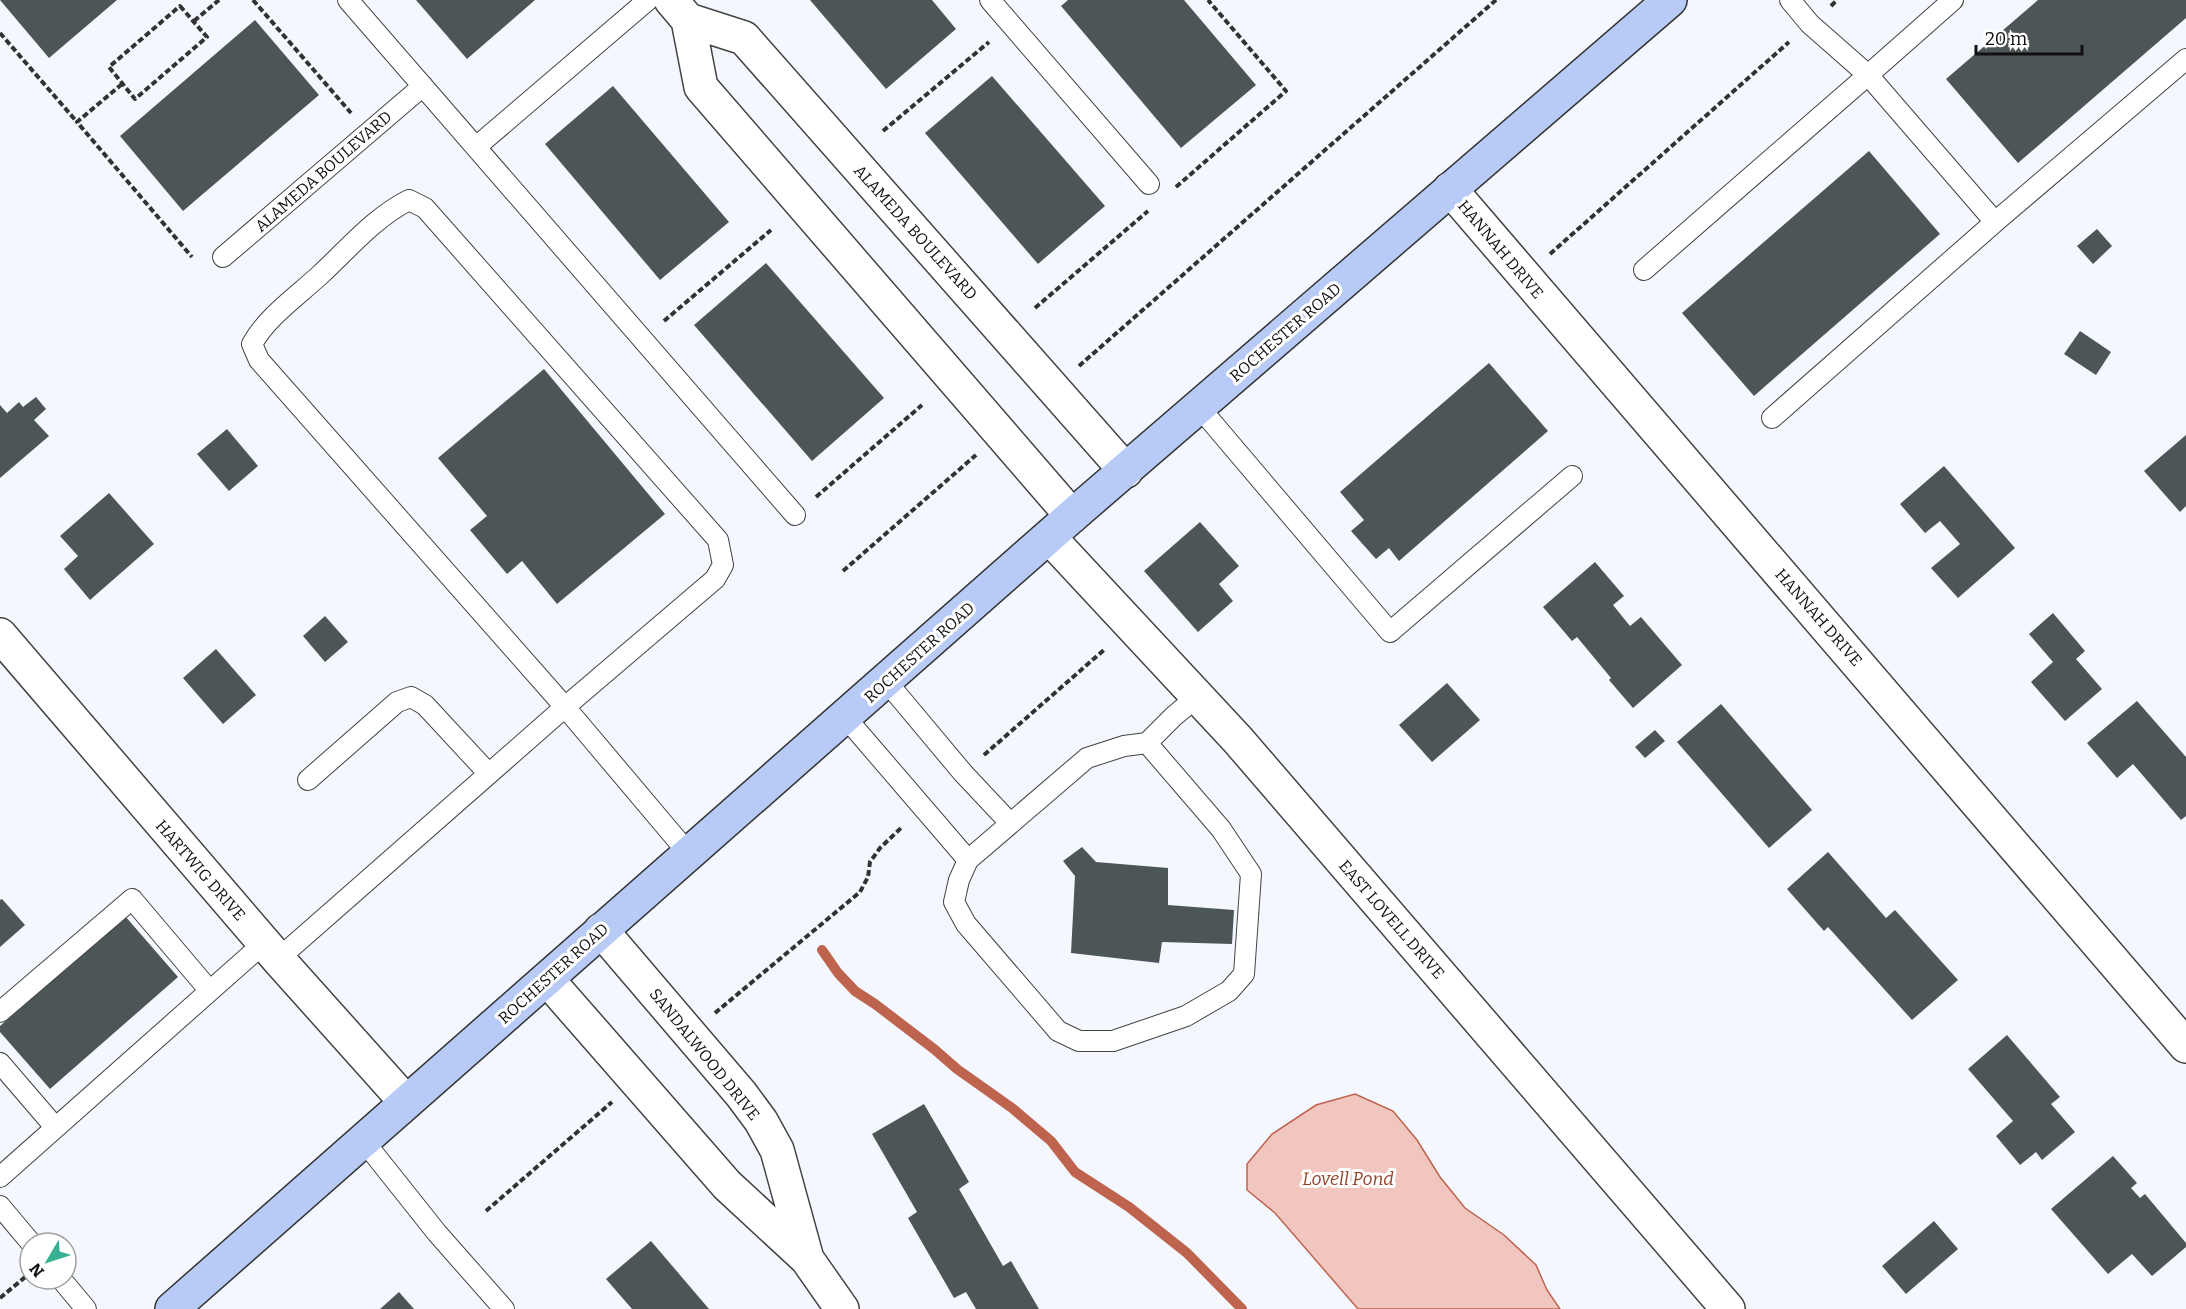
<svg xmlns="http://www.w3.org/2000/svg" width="2186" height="1309" font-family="Bitter,serif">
	<rect width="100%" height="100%" fill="#f4f8fe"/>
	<path fill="#f0c6be" stroke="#be634d" stroke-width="1.5" d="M1355 1094 1393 1111 1417 1140 1440 1177 1465 1208 1504 1235 1536 1265 1547 1290 1560 1309H1358L1275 1213 1247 1190V1164L1272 1134 1316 1105Z"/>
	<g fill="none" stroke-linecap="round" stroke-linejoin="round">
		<path stroke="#be634d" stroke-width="10" d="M822 950 838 973 855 991 875 1004 934 1049 957 1069 1012 1108 1051 1141 1075 1172 1129 1207 1187 1253 1242 1309"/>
	</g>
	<path fill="#4d5657" d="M0 0H117L49 58Z
		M416 0H535L467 59Z
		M810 0H932L956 29 886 89Z
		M1068 0H1184L1256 85 1181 148 1061 6Z
		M2038 0H2186V18L2018 163 1946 79Z
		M255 20 319 95 183 211 120 136Z
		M992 76 1105 206 1038 264 925 133Z
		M613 86 729 222 660 280 545 144Z
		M1869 151 1940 234 1754 396 1682 313Z
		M2097 229 2112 246 2093 264 2077 246Z
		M766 263 884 398 812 461 694 325Z
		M2080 331 2111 352 2096 375 2064 354Z
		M1489 363 1548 431 1399 561 1389 548 1376 559 1351 531 1364 520 1340 492Z
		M544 369 665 514 557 604 522 561 507 574 470 530 487 516 438 458Z
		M36 397 46 409 34 420 49 436 0 478V405L7 413 19 402 23 407Z
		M227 429 258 466 229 491 197 454Z
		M2186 435V506L2180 512 2144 471Z
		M1944 466 2015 548 1958 598 1931 568 1960 544 1940 521 1925 533 1900 504Z
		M109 493 154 544 90 600 64 569 78 556 60 536Z
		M1200 522 1239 566 1219 584 1233 601 1198 632 1144 571Z
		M1595 562 1624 596 1613 605 1630 626 1641 617 1682 665 1633 708 1609 680 1611 678 1577 637 1572 641 1543 607Z
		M2053 613 2085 651 2076 659 2102 689 2065 721 2031 682 2053 662 2029 634Z
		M325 616 348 642 325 662 303 636Z
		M216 649 256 695 223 724 183 678Z
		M1447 683 1480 720 1432 762 1399 725Z
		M2137 701 2186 757V816L2181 820 2133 764 2117 778 2087 743Z
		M1721 704 1812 810 1769 848 1677 742Z
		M1655 730 1665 741 1645 758 1635 747Z
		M1082 847 1096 862 1168 868V905L1234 910 1232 944 1162 942 1159 963 1071 953 1075 876 1063 861Z
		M1828 852 1886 918 1895 910 1958 980 1912 1020 1828 927 1824 931 1787 889Z
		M2 899 25 925 0 947V900Z
		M125 916 178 977 50 1089 0 1032V1026Z
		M2007 1035 2060 1097 2051 1104 2075 1132 2042 1160 2036 1152 2020 1165 1996 1136 2013 1121 1968 1069Z
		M924 1104 969 1182 959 1189 1003 1266 1011 1261 1039 1309H976L966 1292 954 1298 908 1218 917 1212 872 1134Z
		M2113 1156 2137 1183 2131 1188 2140 1198 2145 1194 2186 1243V1247L2152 1276 2132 1254 2108 1274 2051 1209Z
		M1934 1221 1958 1249 1906 1294 1882 1266Z
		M651 1241 709 1309H632L606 1279Z
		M399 1292 414 1309H380Z"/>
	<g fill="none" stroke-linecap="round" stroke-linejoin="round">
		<defs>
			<path id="service" d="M348 0 795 515
				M990 0 1149 184
				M476 147 648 0
				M1995 222 2186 59
				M223 257 423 86
				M1644 270 1868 75 1810 24 1790 0
				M1199 407 1390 632 1572 476
				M1772 418 1995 222 1868 75 1953 0
				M886 681 963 773 1010 823
				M846 718 968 860
				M1147 743 1124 746 1087 758 968 860 959 880 954 902 966 924 1058 1031 1079 1041H1113L1186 1016 1229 991 1244 974 1251 874 1221 829 1147 743 1174 716 1197 697
				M308 780 397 702 411 697 425 705 489 774
				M278 959 565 707 259 360 252 344C267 317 297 296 320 275 348 249 375 217 409 200L425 208 718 540 723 565 715 579 565 707 689 854
				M0 1012 132 899 209 990
				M0 1063 55 1127
				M363 1140 437 1233 504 1309
				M0 1177 264 943
				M0 1206 31 1243
				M61 1279 86 1309"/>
			<path id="minor" d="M671 0 688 20 701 87 1072 516
				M688 20 744 38 1126 471
				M1450 189 2186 1046
				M1049 537 1238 740 1728 1309
				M0 635 278 959 406 1102
				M547 979 727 1185 807 1259 777 1150 761 1121 741 1094 601 930
				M807 1259 842 1309"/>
			<path id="secondary" d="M172 1309 1072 516 1670 0"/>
		</defs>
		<use href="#service" stroke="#434343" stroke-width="22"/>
		<use href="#minor" stroke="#434343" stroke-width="36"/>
		<use href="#secondary" stroke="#323232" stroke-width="36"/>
		<path stroke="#323232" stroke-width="4" stroke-dasharray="6 3" stroke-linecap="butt" d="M253 0 351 113
			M180 6 207 37 135 99 109 67Z
			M1831 6 1837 0
			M194 21 219 0
			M0 33 77 122
			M122 84 77 122 192 257
			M883 131 989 42
			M1176 187 1286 91 1208 0
			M1550 254 1789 42
			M1035 308 1148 211
			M664 321 771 230
			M1079 366 1496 0
			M816 497 922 405
			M843 571 976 455
			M984 755 1105 649
			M715 1013 860 892 868 877 870 862 880 848 902 827
			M486 1211 612 1102
			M66 1245 68 1244
			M0 1298 30 1273"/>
		<use href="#service" stroke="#fff" stroke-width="20"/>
		<use href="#minor" stroke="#fff" stroke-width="33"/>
		<use href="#secondary" stroke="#b7cbf6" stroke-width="33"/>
	</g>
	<g text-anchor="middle" stroke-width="6" stroke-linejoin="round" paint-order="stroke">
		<g font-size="16" fill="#101010" stroke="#fff">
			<text transform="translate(323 171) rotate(-41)" y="6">ALAMEDA BOULEVARD</text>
			<text transform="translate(916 232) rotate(48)" y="6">ALAMEDA BOULEVARD</text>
			<text transform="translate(1501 249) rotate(50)" y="6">HANNAH DRIVE</text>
			<text transform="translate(1285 332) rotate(-41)" y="6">ROCHESTER ROAD</text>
			<text transform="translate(1819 617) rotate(49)" y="6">HANNAH DRIVE</text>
			<text transform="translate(919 652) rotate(-42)" y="6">ROCHESTER ROAD</text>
			<text transform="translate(201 870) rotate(49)" y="6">HARTWIG DRIVE</text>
			<text transform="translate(1392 919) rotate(49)" y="6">EAST LOVELL DRIVE</text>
			<text transform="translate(553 973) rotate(-42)" y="6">ROCHESTER ROAD</text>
			<text transform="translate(705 1054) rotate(51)" y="6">SANDALWOOD DRIVE</text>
		</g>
		<g font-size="18" font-style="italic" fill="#943f26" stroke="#fff">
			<text x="1348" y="1185">Lovell Pond</text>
		</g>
	</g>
	<g transform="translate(48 1261) rotate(231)"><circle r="28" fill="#ffffff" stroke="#9f9f9f" stroke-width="1.5"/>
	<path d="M0-4.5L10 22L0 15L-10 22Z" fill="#37b191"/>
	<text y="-9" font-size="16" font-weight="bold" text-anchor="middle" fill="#101010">N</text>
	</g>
	<path d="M1976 45v9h106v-9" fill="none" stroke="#101010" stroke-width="3"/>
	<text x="1985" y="45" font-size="18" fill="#101010" stroke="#ffffff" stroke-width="4.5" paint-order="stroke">20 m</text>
</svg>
